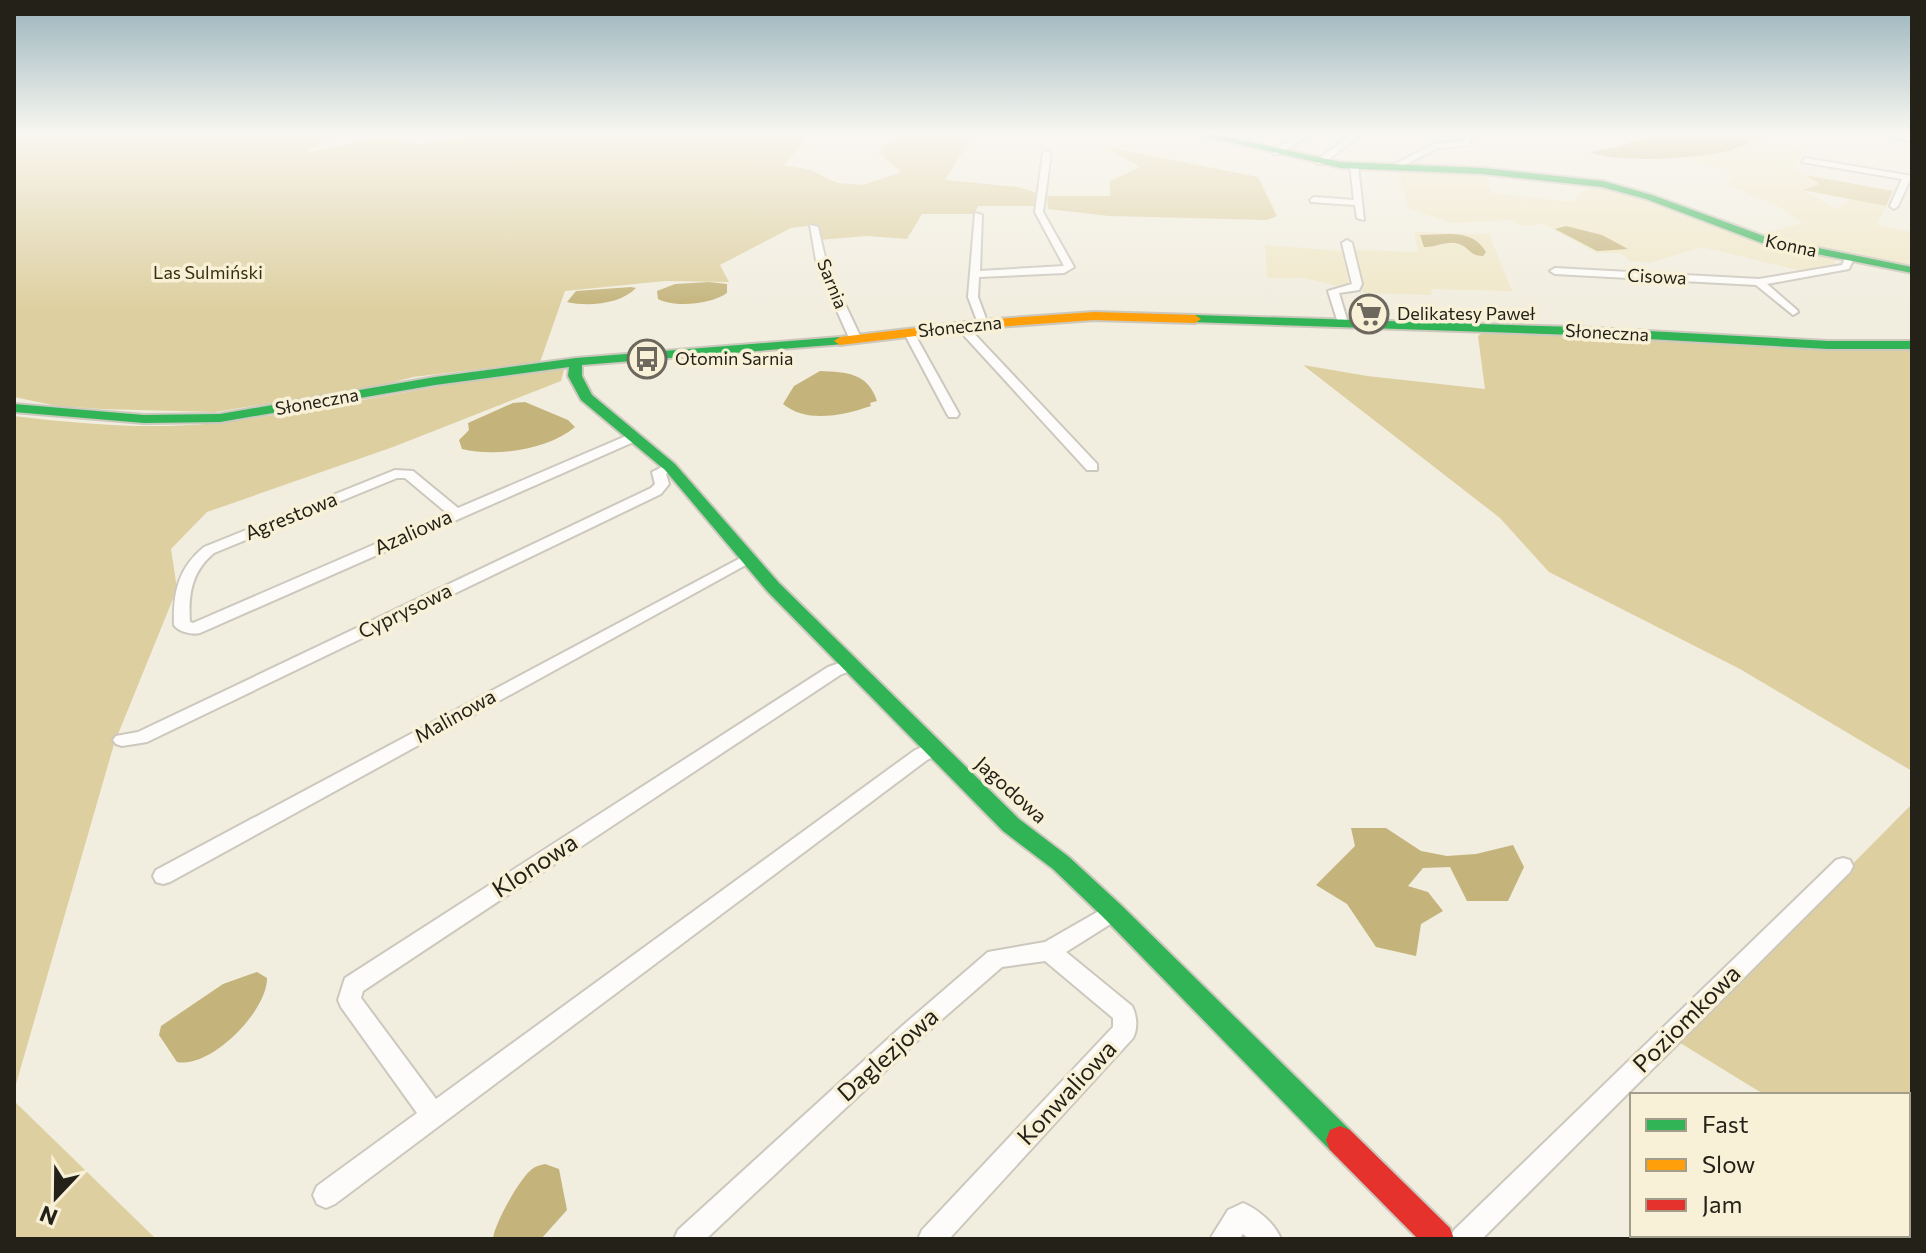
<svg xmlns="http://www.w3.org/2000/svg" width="1926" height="1253" font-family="Commissioner,sans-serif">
	<rect width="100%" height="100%" fill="#f1eddf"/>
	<path fill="#f0e7c7" d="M1751 139 1805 149 1793 167 1820 184 1804 191 1837 209 1849 199 1886 206 1877 225 1912 232V268L1756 236 1802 223 1773 203 1727 185 1733 177 1730 172 1688 159 1739 147Z
		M1399 171 1488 174 1487 184 1492 193 1573 202 1584 189 1600 186 1642 197 1715 226 1837 258 1834 265 1802 271 1702 247 1649 263 1630 261 1621 253H1597L1543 224 1520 226 1513 220 1451 223 1408 208Z
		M1414 232 1489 234 1512 291 1431 289 1432 295 1363 293 1354 250 1418 252Z
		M1265 245 1342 251 1349 285 1342 287 1304 278H1267Z"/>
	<path fill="#ddcf9f" d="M14 135H338L305 153 380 138 420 144 440 141 449 143 466 135H811L783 165 811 170 837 183 863 185 901 172 879 153 893 135H973L945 180 1018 187 1037 193 1035 206H978L974 214H922L907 239 867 236 819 240 815 225 791 228 720 265 729 282 665 281 565 291 540 362 413 377 375 387 215 412 101 409 57 406 14 397Z
		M1106 147 1258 177 1277 216 1267 220 1109 216 1048 209 1047 196H1110V181L1140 167Z
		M1805 175 1893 191 1886 206 1803 190 1820 184Z
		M1483 332 1786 348 1912 349V771L1740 669 1549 572 1500 518 1303 365 1367 376 1485 389 1478 336Z
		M558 369 564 370 561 381 393 447 207 512 171 549 177 589 114 744 14 1091V416C78 424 150 430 215 423 330 410 443 381 558 369Z
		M1912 804V1189L1908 1186V1095H1765L1677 1041Z
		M14 1101 156 1239H14Z"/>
	<path fill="#c4b47b" d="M1653 135H1763C1753 138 1749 143 1740 147 1713 159 1615 164 1589 152L1618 147Z
		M1566 226 1602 235 1628 249 1597 251 1555 229Z
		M1420 235C1446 235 1472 228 1486 252L1483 256C1470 256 1470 248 1459 244 1446 240 1436 248 1424 247Z
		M709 282 727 284V293C712 304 675 308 658 299L657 291 675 284Z
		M631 287 636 288C621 304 588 307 567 302L576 291Z
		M820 371C847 372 868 373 877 401L870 403 871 406C844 415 807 424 783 404L794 386Z
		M525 402 568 420 575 427C548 450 496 457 462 449L459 440 469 430 468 423 513 403Z
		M1351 828H1386L1421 851 1447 856 1476 854 1513 845 1524 867 1508 901H1467L1450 867 1423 868 1408 886 1428 892 1443 911 1421 924 1416 956 1376 947 1347 904 1316 885 1355 846Z
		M257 972 267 978C268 1010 211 1069 177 1062L159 1035 161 1026 223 984Z
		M545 1164 559 1169 567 1210 541 1239H493C494 1224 520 1178 532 1169 536 1166 541 1165 545 1164Z"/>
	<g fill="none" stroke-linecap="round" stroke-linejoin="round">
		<defs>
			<path id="street" d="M1298 135H1308L1280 154H1274V150Z
				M1351 135H1360L1323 164H1317V160Z
				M1466 135H1474L1468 145 1438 148 1395 170 1388 168 1433 144 1462 141Z
				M1889 135 1912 137V141L1890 137Z
				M1047 151 1051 153 1043 212 1074 267 1064 273 979 277 978 297 988 324 979 326 968 297 975 213 982 215 980 271 1064 266 1035 212 1043 153Z
				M1805 158 1912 176V180H1910L1898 206 1894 209 1890 206 1902 179 1802 162Z
				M1354 164 1358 166 1364 220 1357 218 1355 205 1311 202 1310 200 1314 197 1354 200 1350 166Z
				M810 225 818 227 827 266 862 340 860 342 850 340 817 266Z
				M1347 240 1352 243 1362 284 1359 290 1339 293 1348 323 1343 326 1338 323 1328 291 1352 284 1342 243Z
				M1846 256 1854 258 1849 269 1767 284 1797 310 1798 312 1793 315 1756 285 1555 274 1550 271 1555 268 1759 279 1842 265Z
				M958 325H966L1097 464V470H1087L958 329Z
				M905 331 914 333 959 414 957 417H949L947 414 904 333Z
				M633 433 639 437 638 440 200 633C192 635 179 632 174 625 173 593 178 568 204 547L395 470 413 471 458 508ZM397 478H405L447 513 193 623 190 622C188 594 192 571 214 553Z
				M670 463 677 467 666 474 669 484 661 494 147 742 122 746 116 744 113 740 116 736 138 732 651 488 655 484 652 472Z
				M748 554 753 555 755 558 753 561 170 882 163 884 156 882 153 876 156 870Z
				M851 659 859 664 857 668 840 675 363 991 361 998 436 1099 915 750 935 742 941 743 944 748 941 753 927 760 335 1204 326 1208 317 1204 313 1195 317 1186 417 1113 341 1007 338 1000 345 978 828 667Z
				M1843 858 1850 860 1853 866 1850 872 1482 1239H1450L1454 1230 1836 860Z
				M1113 903 1120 906 1123 912 1120 918 1066 952 1132 1006C1137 1016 1138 1028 1133 1038L949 1239H918L922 1230 1113 1027V1018L1045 961 1002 967 917 1041 706 1239H674L678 1230 901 1027 988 952 1045 942Z
				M1243 1203C1258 1209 1275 1224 1281 1239H1249L1243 1234 1239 1239H1210L1228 1210Z"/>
			<path id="fast" d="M1201 135H1218L1341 162 1483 168 1603 181 1652 195 1769 238 1912 267V273L1762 243 1646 199 1602 187 1483 174 1341 168Z
				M1195 315 1575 327 1828 341H1912V349H1828L1575 335 1191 322 1189 319Z
				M840 337 846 341 844 344 582 365V376L592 395 675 464 779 583 1019 819 1069 857 1121 905 1350 1130 1354 1140 1350 1150 1340 1154 1330 1150 1105 919 1053 869 1003 831 767 591 665 470 581 400 568 376 569 367 435 385 220 422 144 423 14 412V404L144 415 220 414 435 377 576 358Z"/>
			<path id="slow" d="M1094 312 1195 315 1201 319 1195 323 1094 320 983 328 840 345 834 341 840 337 983 320Z"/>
			<path id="jam" d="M1340 1126 1350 1130 1450 1228 1454 1239H1418L1330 1150 1326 1140 1330 1130Z"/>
		</defs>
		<use href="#street" stroke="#ccc8be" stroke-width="4"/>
		<use href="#fast" stroke="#ccc8be" stroke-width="4"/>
		<use href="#slow" stroke="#ccc8be" stroke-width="4"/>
		<use href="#jam" stroke="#ccc8be" stroke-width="4"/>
		<use href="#street" fill="#fdfcfa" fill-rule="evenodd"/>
		<use href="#fast" fill="#30b455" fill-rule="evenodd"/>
		<use href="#slow" fill="#ff9f0a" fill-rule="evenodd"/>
		<use href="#jam" fill="#e5322d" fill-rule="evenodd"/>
	</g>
	<linearGradient id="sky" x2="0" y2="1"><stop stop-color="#99b4bc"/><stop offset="0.43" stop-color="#f9f7f1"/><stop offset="1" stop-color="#f9f7f1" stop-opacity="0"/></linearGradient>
	<rect width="1926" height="311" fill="url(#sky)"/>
	<defs>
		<symbol id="supermarket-ring" viewBox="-11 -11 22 22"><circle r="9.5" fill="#f8f1d8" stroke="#6c685e" stroke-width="1.5"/><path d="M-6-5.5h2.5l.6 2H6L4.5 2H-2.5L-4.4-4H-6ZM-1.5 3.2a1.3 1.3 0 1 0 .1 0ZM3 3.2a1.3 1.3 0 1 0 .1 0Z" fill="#6c685e"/></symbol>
		<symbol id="bus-ring" viewBox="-11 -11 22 22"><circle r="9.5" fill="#f8f1d8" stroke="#6c685e" stroke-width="1.5"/><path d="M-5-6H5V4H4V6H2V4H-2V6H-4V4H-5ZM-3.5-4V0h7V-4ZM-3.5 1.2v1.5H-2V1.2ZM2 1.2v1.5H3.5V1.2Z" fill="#6c685e"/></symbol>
	</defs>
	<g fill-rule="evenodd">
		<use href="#supermarket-ring" x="1347" y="292" width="44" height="44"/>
		<use href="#bus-ring" x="625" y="337" width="44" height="44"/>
	</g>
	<g text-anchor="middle" stroke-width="7" stroke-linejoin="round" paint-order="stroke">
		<g font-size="18" fill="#242118" stroke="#f8f1d8">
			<text transform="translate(1791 246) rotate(12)" y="6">Konna</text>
			<text transform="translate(1657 277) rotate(3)" y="6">Cisowa</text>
			<text transform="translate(832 284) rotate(68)" y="6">Sarnia</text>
			<text transform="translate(960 327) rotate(-6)" y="6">Słoneczna</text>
			<text transform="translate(1607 333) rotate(3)" y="6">Słoneczna</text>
			<text transform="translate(317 402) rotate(-10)" y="6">Słoneczna</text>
		</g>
		<g font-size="18" fill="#382f0c" stroke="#f8f1d8">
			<text x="208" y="279">Las Sulmiński</text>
		</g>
		<g font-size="18" fill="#242118" stroke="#f8f1d8" text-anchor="start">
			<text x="1397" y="320">Delikatesy Paweł</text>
			<text x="675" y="365">Otomin Sarnia</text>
		</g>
		<g font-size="20" fill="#242118" stroke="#f8f1d8">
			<text transform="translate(291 516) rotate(-22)" y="7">Agrestowa</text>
			<text transform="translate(413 532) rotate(-24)" y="7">Azaliowa</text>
			<text transform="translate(405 611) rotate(-26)" y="7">Cyprysowa</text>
			<text transform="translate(455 716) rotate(-29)" y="7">Malinowa</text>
			<text transform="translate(1011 790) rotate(42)" y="7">Jagodowa</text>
		</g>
		<g font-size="24" fill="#242118" stroke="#f8f1d8">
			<text transform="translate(535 866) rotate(-33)" y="8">Klonowa</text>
			<text transform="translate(1687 1019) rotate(-45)" y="8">Poziomkowa</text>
			<text transform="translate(888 1055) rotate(-42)" y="8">Daglezjowa</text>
			<text transform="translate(1067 1093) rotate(-47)" y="8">Konwaliowa</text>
		</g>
	</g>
	<rect width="1926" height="1253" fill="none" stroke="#242118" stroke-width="32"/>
	<rect x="1630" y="1093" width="280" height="144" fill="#f8f1d8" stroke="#a39e8b" stroke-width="2"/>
	<rect x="1646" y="1119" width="40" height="12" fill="#30b455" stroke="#a39e8b" stroke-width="2"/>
	<text x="1702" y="1133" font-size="24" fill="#242118">Fast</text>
	<rect x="1646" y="1159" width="40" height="12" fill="#ff9f0a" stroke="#a39e8b" stroke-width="2"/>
	<text x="1702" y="1173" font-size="24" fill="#242118">Slow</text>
	<rect x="1646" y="1199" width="40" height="12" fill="#e5322d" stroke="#a39e8b" stroke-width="2"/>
	<text x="1702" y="1213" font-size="24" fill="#242118">Jam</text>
	<g transform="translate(56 1197) rotate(202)" stroke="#f8f1d8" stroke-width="6" paint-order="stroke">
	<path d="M0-6L14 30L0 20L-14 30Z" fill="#242118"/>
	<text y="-12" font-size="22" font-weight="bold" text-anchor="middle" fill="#242118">N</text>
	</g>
</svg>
